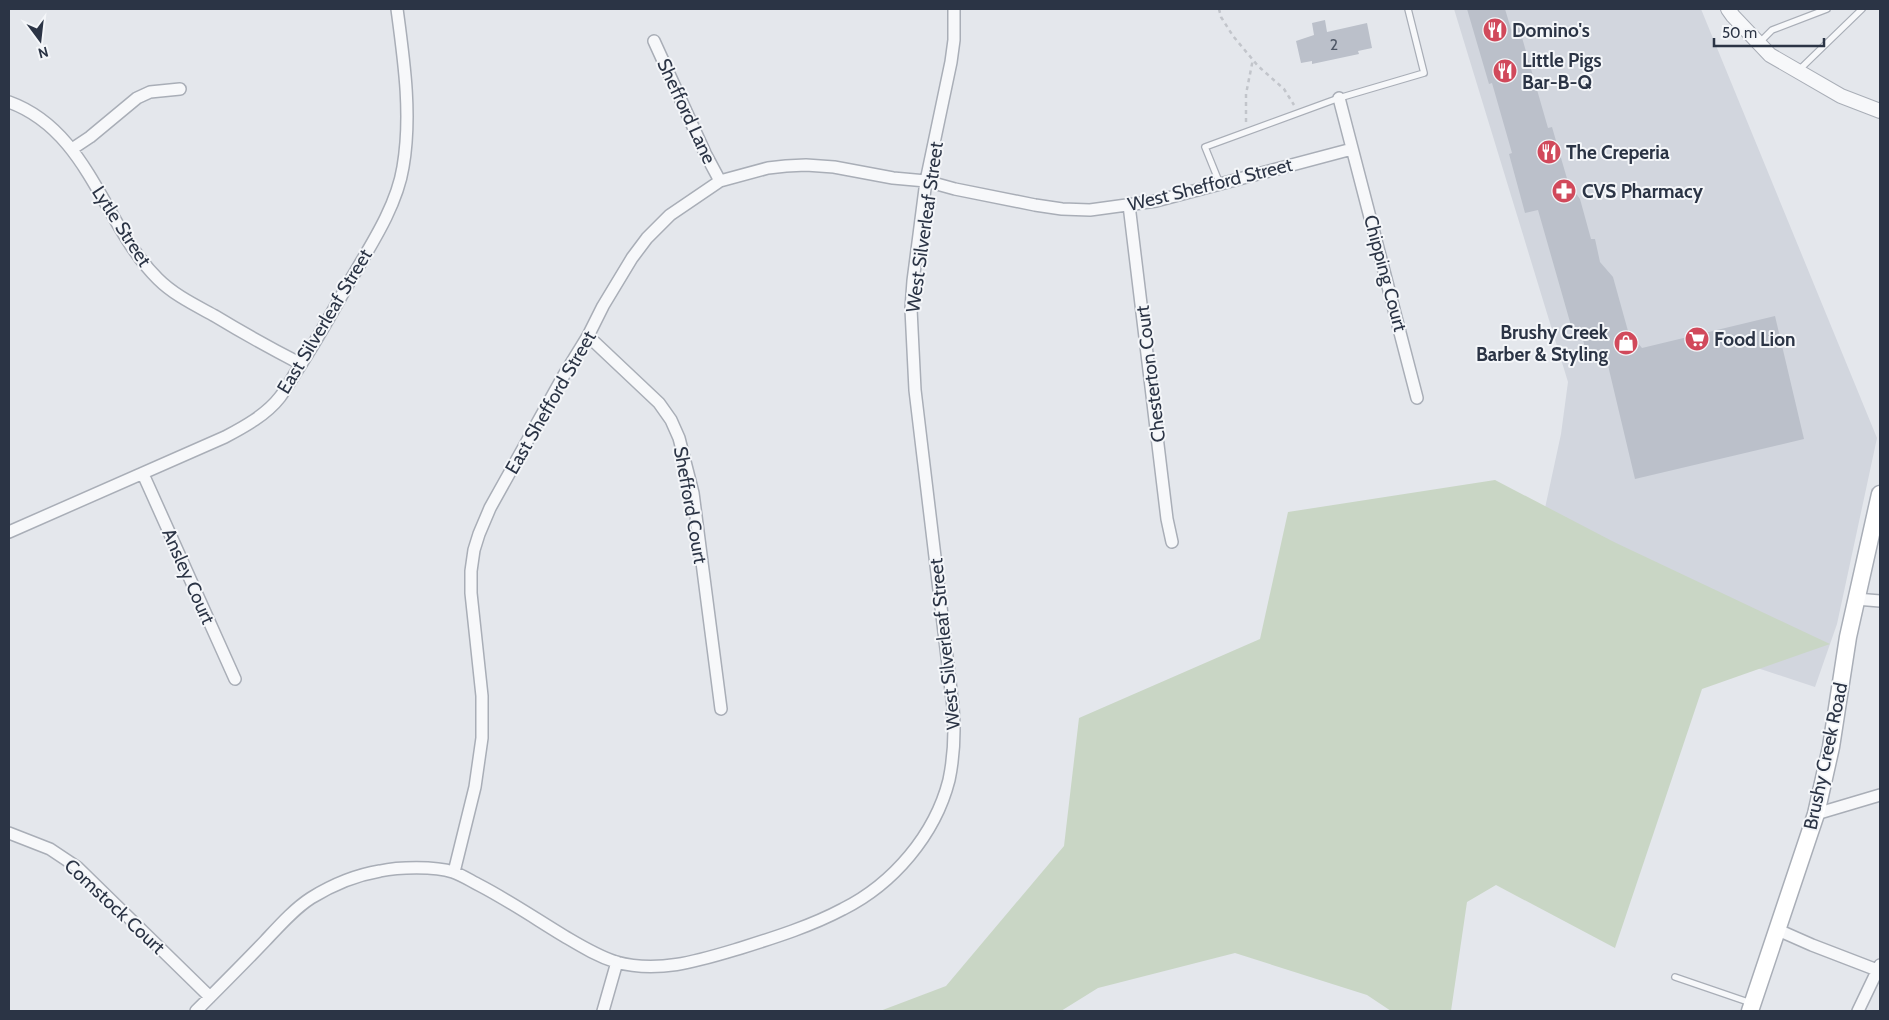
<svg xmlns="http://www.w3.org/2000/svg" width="1889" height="1020" font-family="Cabin,sans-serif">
	<rect width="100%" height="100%" fill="#e4e7ec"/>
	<path fill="#d2d6de" d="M1454 9H1701L1877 438 1837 624 1815 687 1640 629 1539 536 1561 434 1568 382Z"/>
	<path fill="#c9d6c5" d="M1495 480 1614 542 1830 644 1702 689 1615 948 1496 885 1467 902 1451 1011H1391L1367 995 1235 953 1098 988 1061 1011H880L946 986 1064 846 1079 718 1260 639 1288 512Z"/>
	<path fill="#bbc0ca" d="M1467 9H1505L1511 29 1519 27 1548 128 1552 127 1568 182 1580 199 1591 239H1595L1600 262 1613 277 1628 331 1642 348 1775 316 1804 439 1635 479 1606 357 1589 360 1579 327 1572 329 1538 210 1525 213 1509 154 1512 153 1492 83 1489 84Z
		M1325 20 1327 32 1367 23 1372 48 1358 51 1359 54 1312 64V61L1301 63 1296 41 1314 35 1312 23Z"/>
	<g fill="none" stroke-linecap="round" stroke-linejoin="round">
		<defs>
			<path id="service" d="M1759 43 1772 30 1827 9
				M1799 70 1862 9
				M1220 184 1205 147 1339 98 1424 73 1408 9
				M1675 977 1751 1003"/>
			<path id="minor" d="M654 41 705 153 720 181
				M1339 98 1417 398
				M9 102C89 131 103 225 158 279 174 295 195 305 215 316 243 333 272 349 301 364
				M72 149 90 137 137 98 150 92 180 89
				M1129 205 1167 519 1172 542
				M588 336 659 403 671 420 679 438 693 493 721 709
				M143 474 235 679
				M9 532 225 437C244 427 266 415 280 397 286 389 291 380 296 372 313 346 328 320 343 293 364 255 396 211 403 167 412 115 404 61 397 9
				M1856 599 1880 601
				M1816 814 1880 795
				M9 833 50 849 77 867 210 997
				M454 872 475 787 482 738V696L471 593V571L474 550 479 534 490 508 564 375 588 336 603 306 632 258 647 238 670 215 720 181 768 168 786 166 806 165 834 167 893 178 926 181 955 189 1035 205 1062 209 1090 210 1156 201 1352 149
				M1778 930 1812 945 1877 970
				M196 1011C219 988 242 965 265 941 279 926 294 909 311 898 332 885 356 875 380 871 398 867 435 866 453 872 462 875 471 881 479 885 508 900 536 919 564 936 581 946 597 956 616 962 659 974 701 960 741 948 776 937 811 926 843 909 893 884 935 835 949 780 954 756 955 731 953 707L915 390 911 309 913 281 926 181 951 62 954 40V9
				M603 1011 617 962
				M1858 1011 1880 965"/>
			<path id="tertiary" d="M1728 9 1733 16 1770 55 1841 96 1880 111"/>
			<path id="secondary" d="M1750 1011 1816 814 1831 747 1848 637 1880 494"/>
		</defs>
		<use href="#service" stroke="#a9aeb7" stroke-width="8"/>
		<use href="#minor" stroke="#a9aeb7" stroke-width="14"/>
		<use href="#tertiary" stroke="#a9aeb7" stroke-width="16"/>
		<use href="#secondary" stroke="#a9aeb7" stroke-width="19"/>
		<path stroke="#c2c5cb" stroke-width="2.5" stroke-dasharray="4 4" stroke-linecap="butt" d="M1219 9 1221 17 1233 36 1258 66 1284 89 1294 105
			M1246 122V94L1253 59"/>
		<use href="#service" stroke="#f7f8fa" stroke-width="5.5"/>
		<use href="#minor" stroke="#f7f8fa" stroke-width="11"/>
		<use href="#tertiary" stroke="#f7f8fa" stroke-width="14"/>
		<use href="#secondary" stroke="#fff" stroke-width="16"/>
	</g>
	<defs>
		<symbol id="restaurant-disc" viewBox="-11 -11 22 22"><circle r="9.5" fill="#d1495b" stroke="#f4f6f9"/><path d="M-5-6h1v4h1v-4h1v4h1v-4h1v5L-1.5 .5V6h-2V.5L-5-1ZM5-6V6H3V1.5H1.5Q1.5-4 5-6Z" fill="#fff"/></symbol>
		<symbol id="pharmacy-disc" viewBox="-11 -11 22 22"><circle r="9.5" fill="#d1495b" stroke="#f4f6f9"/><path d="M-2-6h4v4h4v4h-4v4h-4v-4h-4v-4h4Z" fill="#fff"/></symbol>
		<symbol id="supermarket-disc" viewBox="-11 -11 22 22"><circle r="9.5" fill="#d1495b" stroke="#f4f6f9"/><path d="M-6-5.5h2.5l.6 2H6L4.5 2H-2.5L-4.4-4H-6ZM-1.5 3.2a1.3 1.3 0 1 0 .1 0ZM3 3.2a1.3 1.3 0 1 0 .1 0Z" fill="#fff"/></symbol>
		<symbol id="shop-disc" viewBox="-11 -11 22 22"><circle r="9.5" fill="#d1495b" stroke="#f4f6f9"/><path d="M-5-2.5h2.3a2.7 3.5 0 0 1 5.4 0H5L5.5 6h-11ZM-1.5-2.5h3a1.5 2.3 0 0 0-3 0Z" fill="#fff"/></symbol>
	</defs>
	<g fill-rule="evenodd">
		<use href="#restaurant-disc" x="1481" y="16" width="28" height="28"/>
		<use href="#restaurant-disc" x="1491" y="57" width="28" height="28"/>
		<use href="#restaurant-disc" x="1535" y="138" width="28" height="28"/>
		<use href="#pharmacy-disc" x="1550" y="177" width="28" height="28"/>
		<use href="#supermarket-disc" x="1683" y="325" width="28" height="28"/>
		<use href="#shop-disc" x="1612" y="329" width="28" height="28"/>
	</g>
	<g text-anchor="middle" stroke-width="4" stroke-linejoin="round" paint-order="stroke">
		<g font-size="16" fill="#4f5766">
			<text x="1334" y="50">2</text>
		</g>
		<g font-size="19" font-weight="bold" fill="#2b3445" stroke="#f4f6f9" text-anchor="start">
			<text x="1512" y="37">Domino's</text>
			<text x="1522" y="67">Little Pigs<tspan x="1522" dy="22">Bar-B-Q</tspan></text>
			<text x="1566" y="159">The Creperia</text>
			<text x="1582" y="198">CVS Pharmacy</text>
			<text x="1608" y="339" text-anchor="end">Brushy Creek<tspan x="1608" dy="22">Barber &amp; Styling</tspan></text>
			<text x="1714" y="346">Food Lion</text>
		</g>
		<g font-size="19" fill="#2b3445" stroke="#f4f6f9">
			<text transform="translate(687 111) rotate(65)" y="7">Shefford Lane</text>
			<text transform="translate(1210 184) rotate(-14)" y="7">West Shefford Street</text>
			<text transform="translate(122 226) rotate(57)" y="7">Lytle Street</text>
			<text transform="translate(924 227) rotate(-82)" y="7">West Silverleaf Street</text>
			<text transform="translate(1386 273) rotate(75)" y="7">Chipping Court</text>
			<text transform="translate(324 321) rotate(-59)" y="7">East Silverleaf Street</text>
			<text transform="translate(1150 374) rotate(-97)" y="7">Chesterton Court</text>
			<text transform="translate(550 402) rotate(-60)" y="7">East Shefford Street</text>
			<text transform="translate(691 505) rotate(80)" y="7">Shefford Court</text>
			<text transform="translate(189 576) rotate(66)" y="7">Ansley Court</text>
			<text transform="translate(944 644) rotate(-96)" y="7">West Silverleaf Street</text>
			<text transform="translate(1825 756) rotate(-78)" y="7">Brushy Creek Road</text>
			<text transform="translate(115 906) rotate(43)" y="7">Comstock Court</text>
		</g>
	</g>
	<rect width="1889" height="1020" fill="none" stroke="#2b3445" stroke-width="20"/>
	<g transform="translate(40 40) rotate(165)" stroke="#f4f6f9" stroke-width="4" paint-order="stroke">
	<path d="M0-4L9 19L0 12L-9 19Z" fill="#2b3445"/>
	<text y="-8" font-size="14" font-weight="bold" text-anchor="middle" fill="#2b3445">N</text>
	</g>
	<path d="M1714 38v8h110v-8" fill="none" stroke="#2b3445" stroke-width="2.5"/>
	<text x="1722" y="38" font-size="15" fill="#2b3445" stroke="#f4f6f9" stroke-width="4" paint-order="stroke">50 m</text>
</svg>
